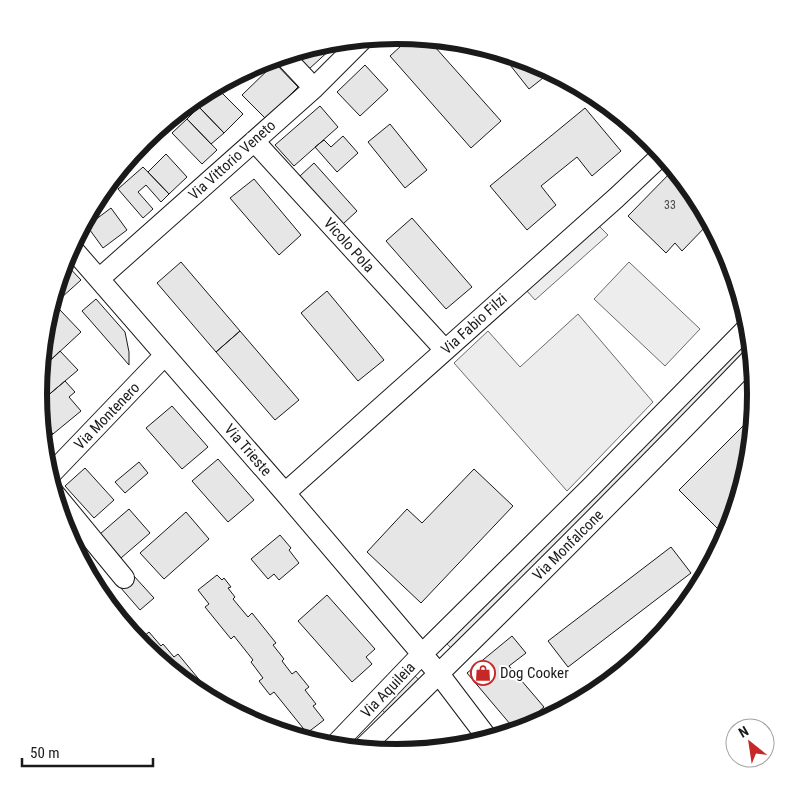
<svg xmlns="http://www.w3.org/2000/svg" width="795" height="788" font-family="'Roboto Condensed',sans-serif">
	<rect width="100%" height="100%" fill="#fff"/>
	<path fill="#ededed" stroke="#6a6a6a" d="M599 226 608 235 535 300 527 291Z
		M629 262 700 329 665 366 594 299Z
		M578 314 653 402 567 491 454 363 488 331 520 367Z
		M751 338 752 346 452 649 446 643Z
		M415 676 420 681 387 715 381 709Z"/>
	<path fill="#e6e6e6" stroke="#1a1a1a" d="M412 36 427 38 501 121 471 148 390 56Z
		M339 41 332 48 326 42H328Z
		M326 42 332 48 309 69 292 53Z
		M499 51 535 62 552 71 529 89Z
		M275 63 298 87 266 119 242 95Z
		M365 65 388 90 360 116 337 92Z
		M218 89 243 114 224 133 199 107Z
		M320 106 338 127 294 166 275 145Z
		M199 107 224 133 211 144 187 119Z
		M585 108 621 151 592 176 577 157 541 186 556 205 527 230 490 186Z
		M178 112 180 115 167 127 164 124Z
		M187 119 217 150 202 164 172 133Z
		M390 124 427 170 405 188 368 142Z
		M343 136 358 153 337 172 315 147 324 140 331 147Z
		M166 154 187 177 169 194 148 172Z
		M314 163 357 211 343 224 300 176Z
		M143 167 169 194 161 202 146 185 138 192 153 209 143 218 118 189Z
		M675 168 696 195 710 222 682 251 675 243 666 253 628 216Z
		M254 179 301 235 279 255 230 198Z
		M111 208 127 230 103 248 87 226Z
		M412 218 472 287 446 309 386 241Z
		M64 262 81 280 51 307Z
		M181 262 240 331 216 352 157 283Z
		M327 291 384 360 358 381 301 313Z
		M96 299 125 332 129 352V365L82 311Z
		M60 310 81 332 41 369 46 323Z
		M240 331 299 400 275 420 216 352Z
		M60 351 78 370 39 403V394L41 369Z
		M65 381 75 392 69 397 81 411 53 434 41 421 39 403Z
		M172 406 208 447 182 469 146 428Z
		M754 415 750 464 729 532 726 537 679 490Z
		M41 421 53 434 43 443Z
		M218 459 254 500 228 522 192 481Z
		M139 462 148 473 125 493 115 482Z
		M85 468 114 500 94 518 65 486Z
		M474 469 513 506 421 603 367 552 407 509 422 523Z
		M129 509 150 533 121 558 100 534Z
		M60 512 74 529 67 534 66 531Z
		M186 512 209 539 164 579 140 553Z
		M280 535 291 548 289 550 299 563 279 580 274 574 268 579 251 559Z
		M671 547 691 573 568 667 548 641Z
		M133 575 154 598 140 610 120 587Z
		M217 575 222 580 224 578 231 587 228 588 235 597 233 599 248 617 252 613 276 643 273 645 284 659 282 661 292 674 296 671 309 687 305 690 316 704 313 706 324 720 307 733 274 692 270 695 259 681 263 678 251 662 253 660 234 636 231 639 205 607 209 604 198 590Z
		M327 595 375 649 366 657 372 664 352 682 298 621Z
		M667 629 651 648 597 693 581 701 578 697Z
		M149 632 161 646 163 644 174 657 178 654 202 683 198 685 209 698 198 692 143 648 138 641Z
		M512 636 526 653 509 666 544 707 516 731 467 673Z"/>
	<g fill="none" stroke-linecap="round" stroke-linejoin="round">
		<defs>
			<path id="minor" d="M283 55 314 88
				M254 141 445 350
				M71 247 285 493 439 674 489 740
				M99 279 314 88 364 38
				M49 476 165 355
				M54 493 124 578
				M285 493 616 198 663 154
				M333 747 422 654 593 485 750 325
				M362 749C494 620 625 490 753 357"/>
		</defs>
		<use href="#minor" stroke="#1a1a1a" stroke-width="22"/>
		<use href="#minor" stroke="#fff" stroke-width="20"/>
	</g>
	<defs>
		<symbol id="shop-ring" viewBox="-11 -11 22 22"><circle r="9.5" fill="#fff" stroke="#c62828" stroke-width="1.5"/><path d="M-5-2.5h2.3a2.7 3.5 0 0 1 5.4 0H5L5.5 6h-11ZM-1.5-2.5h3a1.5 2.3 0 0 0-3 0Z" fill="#c62828"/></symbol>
	</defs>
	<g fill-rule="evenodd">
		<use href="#shop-ring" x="469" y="659" width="28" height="28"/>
	</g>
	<g text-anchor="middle" stroke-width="4" stroke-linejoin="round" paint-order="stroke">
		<g font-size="12" fill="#4d4d4d">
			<text x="670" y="209">33</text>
		</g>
		<g font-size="15" fill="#1a1a1a" stroke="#fff">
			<text transform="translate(232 160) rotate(-42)" y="5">Via Vittorio Veneto</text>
			<text transform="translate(349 245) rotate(48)" y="5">Vicolo Pola</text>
			<text transform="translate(474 324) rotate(-42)" y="5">Via Fabio Filzi</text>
			<text transform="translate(107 416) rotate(-46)" y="5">Via Montenero</text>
			<text transform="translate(248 450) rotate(49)" y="5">Via Trieste</text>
			<text transform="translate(568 545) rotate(-45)" y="5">Via Monfalcone</text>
			<text transform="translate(388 690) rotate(-46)" y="5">Via Aquileia</text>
		</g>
		<g font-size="15" fill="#1a1a1a" stroke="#fff" text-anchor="start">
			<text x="500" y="678">Dog Cooker</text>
		</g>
	</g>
	<path d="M0 0H795V788H0ZM47 394a350 350 0 1 1 700 0a350 350 0 1 1-700 0Z" fill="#fff" fill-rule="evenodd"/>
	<path fill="none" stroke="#1a1a1a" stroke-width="6" d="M47 394a350 350 0 1 1 700 0a350 350 0 1 1-700 0Z"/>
	<g transform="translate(750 743) rotate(330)"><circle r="24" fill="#ffffff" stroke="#a3a3a3"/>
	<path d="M0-4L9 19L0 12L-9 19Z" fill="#c62828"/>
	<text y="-8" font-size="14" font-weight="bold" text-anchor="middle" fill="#1a1a1a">N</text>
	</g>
	<path d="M22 758v8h131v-8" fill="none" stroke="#1a1a1a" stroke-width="2.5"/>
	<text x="30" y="758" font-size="15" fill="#1a1a1a" stroke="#ffffff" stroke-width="4" paint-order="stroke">50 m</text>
</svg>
